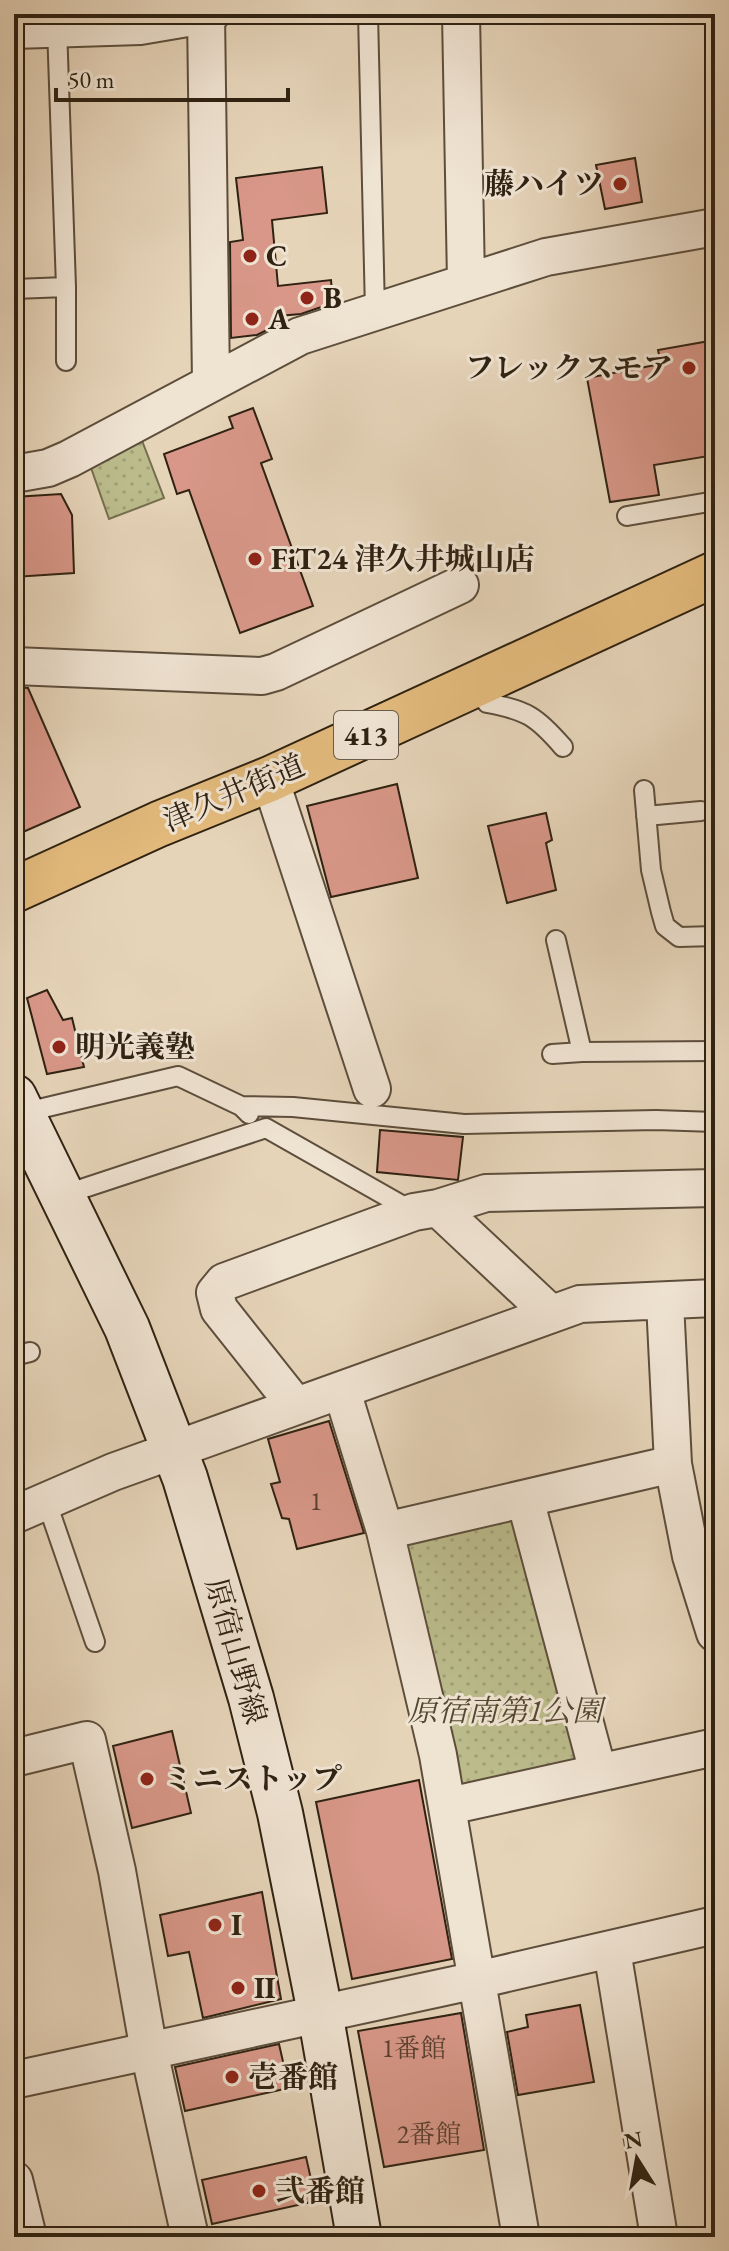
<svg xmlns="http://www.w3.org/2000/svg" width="729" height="2251" font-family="'EB Garamond','Noto Serif JP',serif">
	<defs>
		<pattern id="park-dots" width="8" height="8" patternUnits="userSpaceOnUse" patternTransform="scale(2)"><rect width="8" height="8" fill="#bbbb8b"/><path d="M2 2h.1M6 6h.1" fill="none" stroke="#a1a077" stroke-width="1.8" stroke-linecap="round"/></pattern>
	</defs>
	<rect width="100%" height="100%" fill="#e6d4b9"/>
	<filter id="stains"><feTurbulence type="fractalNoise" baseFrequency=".0025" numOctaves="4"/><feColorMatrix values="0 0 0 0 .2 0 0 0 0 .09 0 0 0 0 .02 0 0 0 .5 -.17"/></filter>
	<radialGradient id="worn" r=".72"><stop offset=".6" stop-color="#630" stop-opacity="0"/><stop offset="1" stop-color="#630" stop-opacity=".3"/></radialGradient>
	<path fill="url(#park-dots)" stroke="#756e4e" stroke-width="2" d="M141 438 164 498 109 519 90 465Z
		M525 1499 598 1772 449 1806 385 1531Z"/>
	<path fill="#d89788" stroke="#2f2212" stroke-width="2" d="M635 158 642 202 605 209 596 165Z
		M322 167 327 213 272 220 278 286 331 280 333 303 301 314 278 316 279 324 257 335 231 338 230 242 243 240 236 178Z
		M715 340V455L654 465 659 495 610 502 587 378 661 364 658 350Z
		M253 408 272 459 261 463 313 606 240 633 189 490 177 494 164 454 233 428 229 417Z
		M61 494 72 515 74 573 14 577V497Z
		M14 687 28 688 80 807 14 836Z
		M397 784 418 878 331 897 307 806Z
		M546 813 552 840 546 843 556 890 507 903 488 826Z
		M47 990 63 1020 72 1018 84 1067 47 1074 27 998Z
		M380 1130 463 1137 458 1180 377 1172Z
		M329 1421 364 1533 297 1549 289 1519 282 1518 271 1484 280 1482 268 1439Z
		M172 1731 191 1813 132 1828 113 1746Z
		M419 1780 452 1959 352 1979 316 1802Z
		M262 1892 281 1999 203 2018 189 1952 168 1956 160 1915Z
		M580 2005 594 2082 518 2095 507 2032 528 2027 526 2015Z
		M461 2013 484 2150 384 2167 358 2031Z
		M279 2044 289 2088 185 2111 175 2067Z
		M306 2157 316 2201 212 2224 202 2180Z"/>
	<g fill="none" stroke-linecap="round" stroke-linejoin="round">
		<defs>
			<path id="lane" d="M368 14 375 311
				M57 27 66 287V361
				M14 289 66 287
				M627 516 715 501
				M487 703C527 710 537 717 563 747
				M644 790 651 870 661 912 665 926 679 937 715 936
				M646 816 701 811
				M556 940 582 1052 715 1051
				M552 1054 582 1052
				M241 1106 293 1107 464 1124 656 1120 715 1122
				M22 1113 178 1076 241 1106 249 1114
				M63 1195 266 1128 414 1212
				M14 1356 30 1352
				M46 1500 95 1642"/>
			<path id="street" d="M206 14 211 382
				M461 14 466 281
				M14 30 140 26 211 14
				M14 474 48 468 69 459 300 336 546 257 715 227
				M14 666 262 676 276 672 460 585
				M270 779 372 1089
				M438 1208 551 1314
				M665 1302 673 1464 691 1556 715 1633
				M342 1391 385 1531 438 1755 521 2237
				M296 1406 219 1309 215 1293 224 1282 414 1212 438 1208 486 1193 715 1188
				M525 1499 598 1772
				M14 1515 113 1472 580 1304 715 1298
				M385 1531 673 1464
				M14 1758 87 1740 117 1871 149 2051 190 2237
				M449 1806 715 1747
				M612 1950 659 2237
				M14 2080 477 1980 715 1925
				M14 2180 28 2237"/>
			<path id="secondary" d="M14 1097 127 1328 185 1478 251 1698 280 1813 320 2012 359 2237"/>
			<path id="highway" d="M14 890 159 824 270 779 715 574"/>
		</defs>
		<use href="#lane" stroke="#5d4e3c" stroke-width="22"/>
		<use href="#street" stroke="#5d4e3c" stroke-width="40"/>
		<use href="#secondary" stroke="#2f2212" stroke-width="48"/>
		<use href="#highway" stroke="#2f2212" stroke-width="48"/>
		<use href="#lane" stroke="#efe3d2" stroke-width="18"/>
		<use href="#street" stroke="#efe3d2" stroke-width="36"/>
		<use href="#secondary" stroke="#efe3d2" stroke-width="44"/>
		<use href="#highway" stroke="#e3ba7c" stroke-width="44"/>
	</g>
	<g fill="#8f2418" stroke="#efe3d2" stroke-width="3">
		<circle cx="620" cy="184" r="8"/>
		<circle cx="250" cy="256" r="8"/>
		<circle cx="307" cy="298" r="8"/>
		<circle cx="252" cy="319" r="8"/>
		<circle cx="689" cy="368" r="8"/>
		<circle cx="255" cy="559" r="8"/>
		<circle cx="59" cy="1047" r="8"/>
		<circle cx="147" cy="1779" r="8"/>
		<circle cx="215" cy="1925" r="8"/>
		<circle cx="238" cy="1988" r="8"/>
		<circle cx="232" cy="2077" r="8"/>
		<circle cx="259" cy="2191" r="8"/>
	</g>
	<g text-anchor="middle" stroke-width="6" stroke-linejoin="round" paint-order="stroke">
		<g font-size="26" fill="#593f30">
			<text x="316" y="1510">1</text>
			<text x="414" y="2057">1番館</text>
			<text x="429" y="2143">2番館</text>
		</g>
		<rect fill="#efe3d2" stroke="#695c4c" stroke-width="2" x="334" y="711" width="64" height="48" rx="6"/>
		<g font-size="28" font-weight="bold" fill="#2f2212">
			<text x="366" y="745">413</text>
		</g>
		<g font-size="30" font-weight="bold" fill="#2f2212" stroke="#efe3d2" text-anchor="start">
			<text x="604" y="194" text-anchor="end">藤ハイツ</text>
			<text x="266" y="266">C</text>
			<text x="323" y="308">B</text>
			<text x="268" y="329">A</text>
			<text x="673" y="378" text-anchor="end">フレックスモア</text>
			<text x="271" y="569">FiT24 津久井城山店</text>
			<text x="75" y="1057">明光義塾</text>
			<text x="163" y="1789">ミニストップ</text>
			<text x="231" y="1935">Ⅰ</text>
			<text x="254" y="1998">Ⅱ</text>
			<text x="248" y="2087">壱番館</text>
			<text x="275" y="2201">弐番館</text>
		</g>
		<g font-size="30" fill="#2f2212" stroke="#efe3d2">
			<text transform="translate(234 793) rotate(-23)" y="10">津久井街道</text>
			<text transform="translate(236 1651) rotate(74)" y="10">原宿山野線</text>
		</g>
		<g font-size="30" font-style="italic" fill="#524830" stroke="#efe3d2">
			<text x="505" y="1721">原宿南第1公園</text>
		</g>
	</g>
	<rect width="729" height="2251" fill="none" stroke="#e6d4b9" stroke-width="48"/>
	<rect x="16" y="16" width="697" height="2219" fill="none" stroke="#2f2212" stroke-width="4"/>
	<rect x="24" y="24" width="681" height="2203" fill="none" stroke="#2f2212" stroke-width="2"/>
	<g transform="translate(637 2159) rotate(349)" stroke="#efe3d2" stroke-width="6" paint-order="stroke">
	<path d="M0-6L14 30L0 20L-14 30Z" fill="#2f2212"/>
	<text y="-12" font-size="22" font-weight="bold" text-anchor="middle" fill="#2f2212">N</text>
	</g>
	<path d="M56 88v12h232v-12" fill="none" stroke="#2f2212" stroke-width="4"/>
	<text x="68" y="88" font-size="24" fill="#2f2212" stroke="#efe3d2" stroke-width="6" paint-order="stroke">50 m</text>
	<rect width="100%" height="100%" filter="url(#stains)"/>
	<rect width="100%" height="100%" fill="url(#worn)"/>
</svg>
